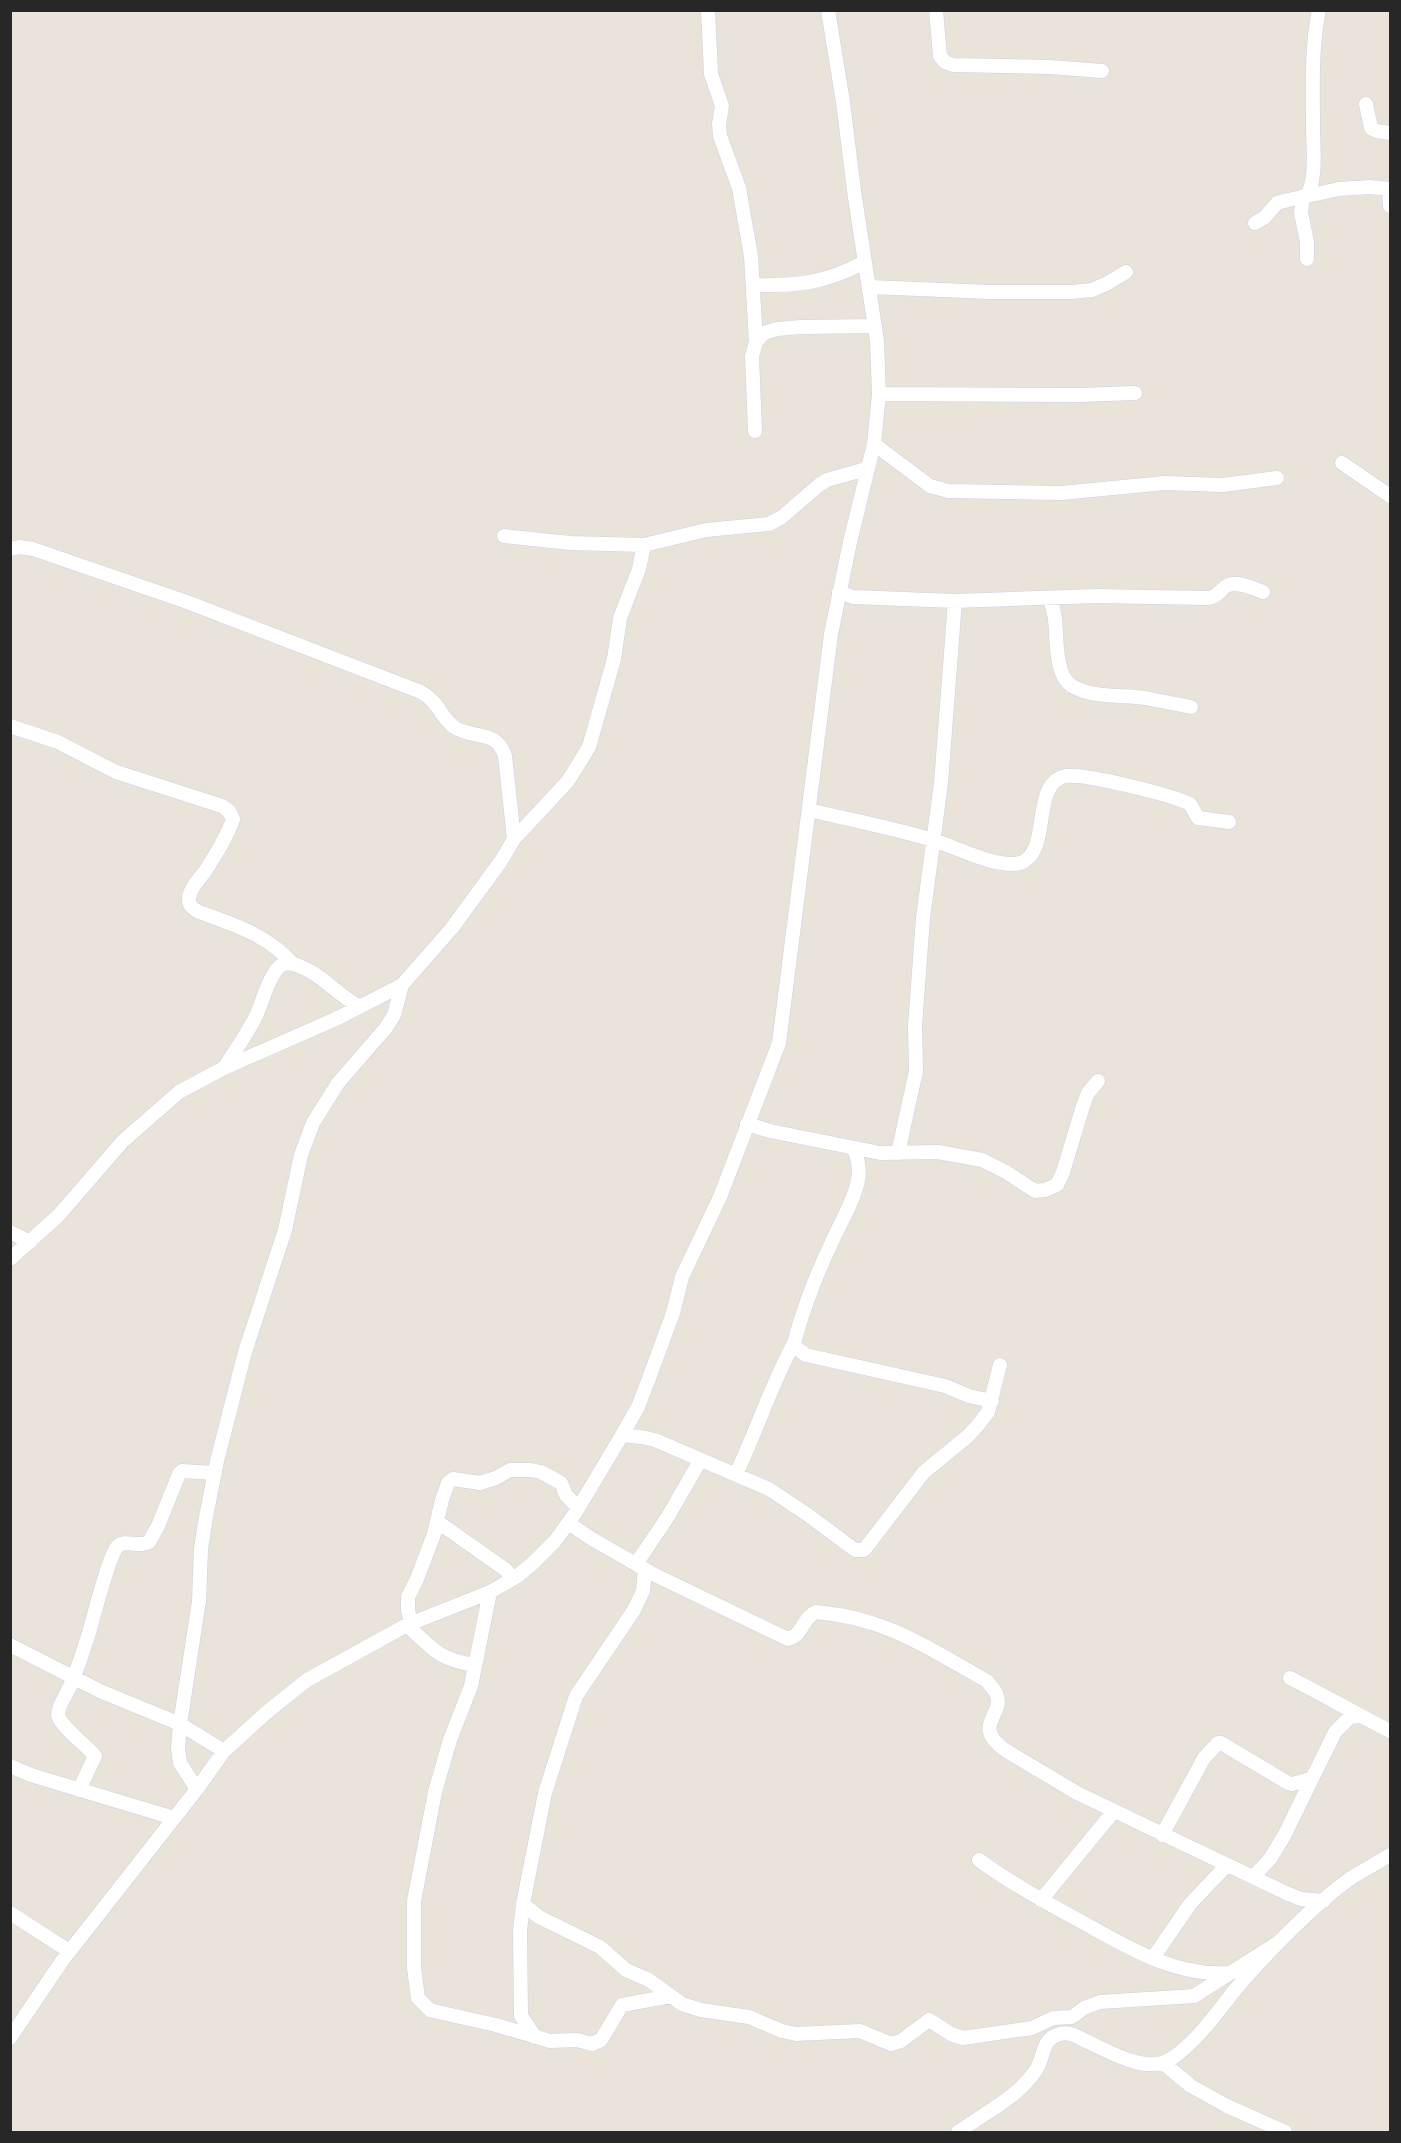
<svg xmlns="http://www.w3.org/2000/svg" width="1401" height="2143" font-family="'DejaVu Sans',sans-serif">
	<rect width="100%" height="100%" fill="#e9e3da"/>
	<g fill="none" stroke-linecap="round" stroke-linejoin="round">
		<defs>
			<path id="minor" d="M708 10 711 74 722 106 719 124 720 136 739 188 751 256 756 342
				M936 10 940 56 945 62 953 65 1050 67 1102 71
				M1366 104 1371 128 1376 131 1390 133
				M1389 189 1390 206
				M1303 196 1301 213 1307 242V259
				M1307 196C1317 177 1313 148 1313 127 1313 88 1311 48 1319 10
				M1255 223 1265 217 1277 203 1288 200 1339 189 1370 187 1390 189
				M753 285C798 286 825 283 865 262
				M870 287 990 292H1071L1092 290 1106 284 1126 272
				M879 394 1080 395 1135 393
				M755 431 752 356 756 342 764 333 777 329 801 327 875 326
				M874 444 930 486 948 491 1061 493 1165 483 1223 485 1277 478
				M1342 463 1390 496
				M504 536 570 543 644 545 706 530 769 524 782 517 819 485 827 480 866 469
				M10 549 19 547 33 549 187 602 421 692C440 703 441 718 454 727 473 740 496 728 505 756L514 839 501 861 452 928 402 985 394 1015 385 1029 338 1083 313 1123 301 1155 285 1230 245 1352 217 1461 206 1517 201 1549 199 1601 180 1724 178 1748 180 1763 197 1789
				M839 592 853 597 955 601 1096 596 1207 598C1220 596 1219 590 1228 585 1238 581 1253 588 1263 592
				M1049 598C1059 618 1054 641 1059 662 1061 674 1065 683 1076 688 1096 698 1123 695 1145 698 1160 701 1176 704 1191 707
				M10 726 58 742 116 772 222 806 229 811 233 819C227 837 216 854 206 870 200 878 190 888 189 898 188 906 194 909 199 912 232 924 268 935 292 963
				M809 810C851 820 893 828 933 840 956 847 998 869 1020 863 1048 854 1035 801 1054 782 1056 780 1063 776 1066 776 1084 773 1172 795 1190 804L1198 818 1229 822
				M514 839 568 781 589 747 614 659 620 618 639 569 644 545
				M224 1068C235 1051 247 1034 256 1016 263 1001 266 983 277 969 281 964 287 962 293 964 319 971 337 995 360 1007
				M747 1124 770 1131 880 1153 938 1152 982 1160 1006 1172 1035 1191 1045 1190 1057 1185 1063 1172 1083 1106 1088 1093 1098 1081
				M854 1149C858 1159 860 1169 858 1180 854 1202 840 1223 831 1244 816 1275 803 1310 794 1343L795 1347 806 1355 945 1386 969 1396 992 1401
				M898 1153 916 1071 915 1026 923 918 941 783 955 601
				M10 1232 30 1242
				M10 1259 58 1216 123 1141 179 1092 224 1068 340 1017 402 985
				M622 1435 641 1437 655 1440 769 1489 808 1515 855 1550H864L924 1472 968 1436 978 1425 988 1412 1000 1365
				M736 1474C757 1430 771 1385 794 1343
				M438 1522 506 1570 513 1579
				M568 1523 592 1539 655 1575 788 1639C803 1635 803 1617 816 1612 887 1618 928 1648 987 1681 990 1685 994 1689 996 1693 1006 1716 970 1724 1005 1750L1077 1793 1286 1893 1301 1899 1324 1901
				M636 1564 667 1518 700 1461
				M490 1592 471 1686 450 1740 435 1792 414 1901V1968L418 1998 430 2010 438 2012 496 2025 550 2041 577 2040 592 2044 601 2040 622 2005 671 1996
				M411 1624 408 1610V1597L417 1579 434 1534 442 1500 448 1483 453 1479 480 1483 496 1478 510 1470H531L541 1472 561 1483 566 1495 578 1508
				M407 1625C432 1649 440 1660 475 1665
				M10 1645 100 1691 180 1724 224 1751
				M1290 1678C1324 1695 1356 1714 1390 1731
				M10 1766 31 1775 174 1818
				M79 1790 95 1756C87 1746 60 1726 58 1715 58 1709 61 1703 64 1698 74 1680 80 1662 86 1642 92 1626 108 1555 118 1546 125 1539 139 1548 149 1542L158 1526 179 1474 182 1471 215 1473
				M1162 1835 1204 1758 1218 1743H1221L1288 1783 1292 1784 1311 1779
				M979 1860C1012 1884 1046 1903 1082 1922 1126 1946 1175 1977 1228 1973
				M1253 1877 1270 1859 1284 1836 1335 1732 1350 1717 1361 1716
				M1041 1900 1114 1811
				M523 1904 539 1917 600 1947 626 1970 649 1980 682 2004 701 2010 749 2017 782 2031 796 2034 860 2031 891 2044 901 2041 929 2020 951 2034 963 2038 1032 2028 1053 2018 1072 2017 1084 2008 1100 2002 1194 1996 1279 1942
				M10 1913 69 1951
				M1153 1958 1190 1904 1227 1865
				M535 2037 521 2016 520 1931 523 1904 545 1793 576 1696 634 1610 643 1591 645 1569
				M10 2038 62 1961 197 1789 224 1751 267 1712 307 1680 407 1625 490 1592 516 1577 532 1564 555 1541 576 1512 622 1435 638 1407 648 1381 673 1313 682 1277 720 1197 779 1043 831 634 850 542 874 444 879 394 877 341 854 191 843 102 828 10
				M1163 2063 1191 2086 1227 2106 1285 2132
				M958 2132C985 2113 1017 2098 1036 2070 1045 2056 1041 2039 1060 2034 1069 2031 1078 2037 1086 2041 1109 2051 1146 2075 1171 2059 1201 2039 1222 2004 1245 1978 1276 1944 1314 1904 1351 1878 1364 1870 1377 1863 1390 1855"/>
		</defs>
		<use href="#minor" stroke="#cfd1e0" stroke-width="15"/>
		<use href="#minor" stroke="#fff" stroke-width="14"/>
	</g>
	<rect width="1401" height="2143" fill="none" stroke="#272727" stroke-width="24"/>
</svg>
